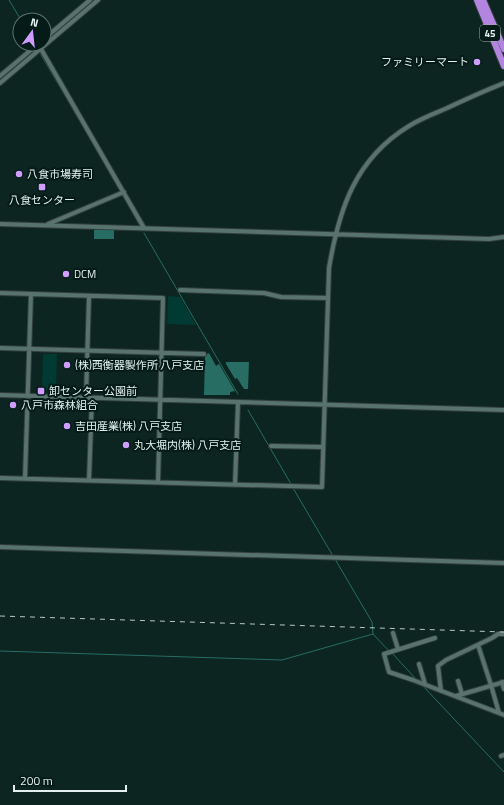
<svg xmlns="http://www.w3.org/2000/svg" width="504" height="805" font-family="'Titillium Web','Noto Sans JP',sans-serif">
	<rect width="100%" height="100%" fill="#0c2521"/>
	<path fill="#003a33" d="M168 296 180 297 196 325 167 324Z
		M43 354H57L56 391 42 390Z"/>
	<path fill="#276d63" d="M94 230H114V239H94Z
		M209 353 216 366 219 364 235 391 230 392V395H204L205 355Z
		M226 362H249L248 389H244L237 378 235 379 226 364Z"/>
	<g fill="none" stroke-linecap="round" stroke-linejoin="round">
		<path stroke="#276d63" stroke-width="1" d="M9 0 21 20
			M41 55 82 124
			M122 194 127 202
			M144 233 238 394
			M248 410 291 484
			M293 488 333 556
			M335 559 372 622 373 634 389 651
			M0 651 282 660 373 634
			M392 653 416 679
			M422 685 504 772"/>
		<defs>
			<path id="minor" d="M44 39 90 0
				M41 49 144 228
				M0 76 38 44
				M0 83 98 0
				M0 224 489 239 504 237
				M48 224 124 192
				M180 290 264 293 281 297 328 298
				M0 293 163 298 158 482
				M0 348 204 354
				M0 395 504 410
				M86 398 89 296
				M271 446 323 447
				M0 478 322 487 329 268C339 209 355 159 409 126 420 119 433 114 445 109 464 100 484 91 504 83
				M25 478 31 294
				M89 480 92 398
				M235 485 238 402
				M0 547 504 563
				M393 633 398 649
				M435 638 384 654 389 672 413 680 504 715
				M478 645 491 685 499 713
				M419 664 425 684
				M458 681 462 694
				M502 682 504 689
				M441 691 438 666 446 660 492 638 498 634H504
				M456 696 504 682
				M501 756 504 755"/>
			<path id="highway" d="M477 0 504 66
				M483 0 504 49"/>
		</defs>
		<use href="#minor" stroke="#32403d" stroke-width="6"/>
		<use href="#highway" stroke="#32403d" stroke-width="8"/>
		<use href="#minor" stroke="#58726d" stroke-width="4"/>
		<use href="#highway" stroke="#b484e1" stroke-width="6"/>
		<path stroke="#b8c8c5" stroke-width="1" stroke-dasharray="5 5" stroke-linecap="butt" d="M0 616 504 632"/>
	</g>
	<g fill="#d09dff" stroke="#041b18" stroke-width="1.5">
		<circle cx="477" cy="62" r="4"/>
		<circle cx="19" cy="174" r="4"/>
		<rect x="38" y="183" width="8" height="8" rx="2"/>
		<circle cx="66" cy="274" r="4"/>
		<circle cx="67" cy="365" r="4"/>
		<rect x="37" y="387" width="8" height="8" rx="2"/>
		<circle cx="13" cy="405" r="4"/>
		<circle cx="67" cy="426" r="4"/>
		<circle cx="126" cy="445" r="4"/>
	</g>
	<g text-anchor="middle" stroke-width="4" stroke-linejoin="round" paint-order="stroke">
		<rect fill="#041b18" stroke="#a0b1ae" stroke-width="1" x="480" y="25" width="20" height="16" rx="3"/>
		<g font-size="10" font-weight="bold" fill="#e3f1ee">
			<text x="490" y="37">45</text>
		</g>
		<g font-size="11" fill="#e3f1ee" stroke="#041b18" text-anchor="start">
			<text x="469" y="66" text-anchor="end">ファミリーマート</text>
			<text x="27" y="178">八食市場寿司</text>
			<text x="42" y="204" text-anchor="middle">八食センター</text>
			<text x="74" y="278">DCM</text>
			<text x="75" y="369">(株)西衡器製作所 八戸支店</text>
			<text x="49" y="395">卸センター公園前</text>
			<text x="21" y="409">八戸市森林組合</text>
			<text x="75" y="430">吉田産業(株) 八戸支店</text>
			<text x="134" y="449">丸大堀内(株) 八戸支店</text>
		</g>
	</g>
	<g transform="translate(32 32) rotate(15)"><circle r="19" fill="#041b18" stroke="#5d716e"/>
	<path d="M0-3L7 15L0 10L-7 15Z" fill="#d09dff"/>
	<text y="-6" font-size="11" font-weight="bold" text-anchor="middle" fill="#e3f1ee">N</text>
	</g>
	<path d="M14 785v6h112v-6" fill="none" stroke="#e3f1ee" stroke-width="2"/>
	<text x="20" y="785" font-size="12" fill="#e3f1ee" stroke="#041b18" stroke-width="3" paint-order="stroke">200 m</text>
</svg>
